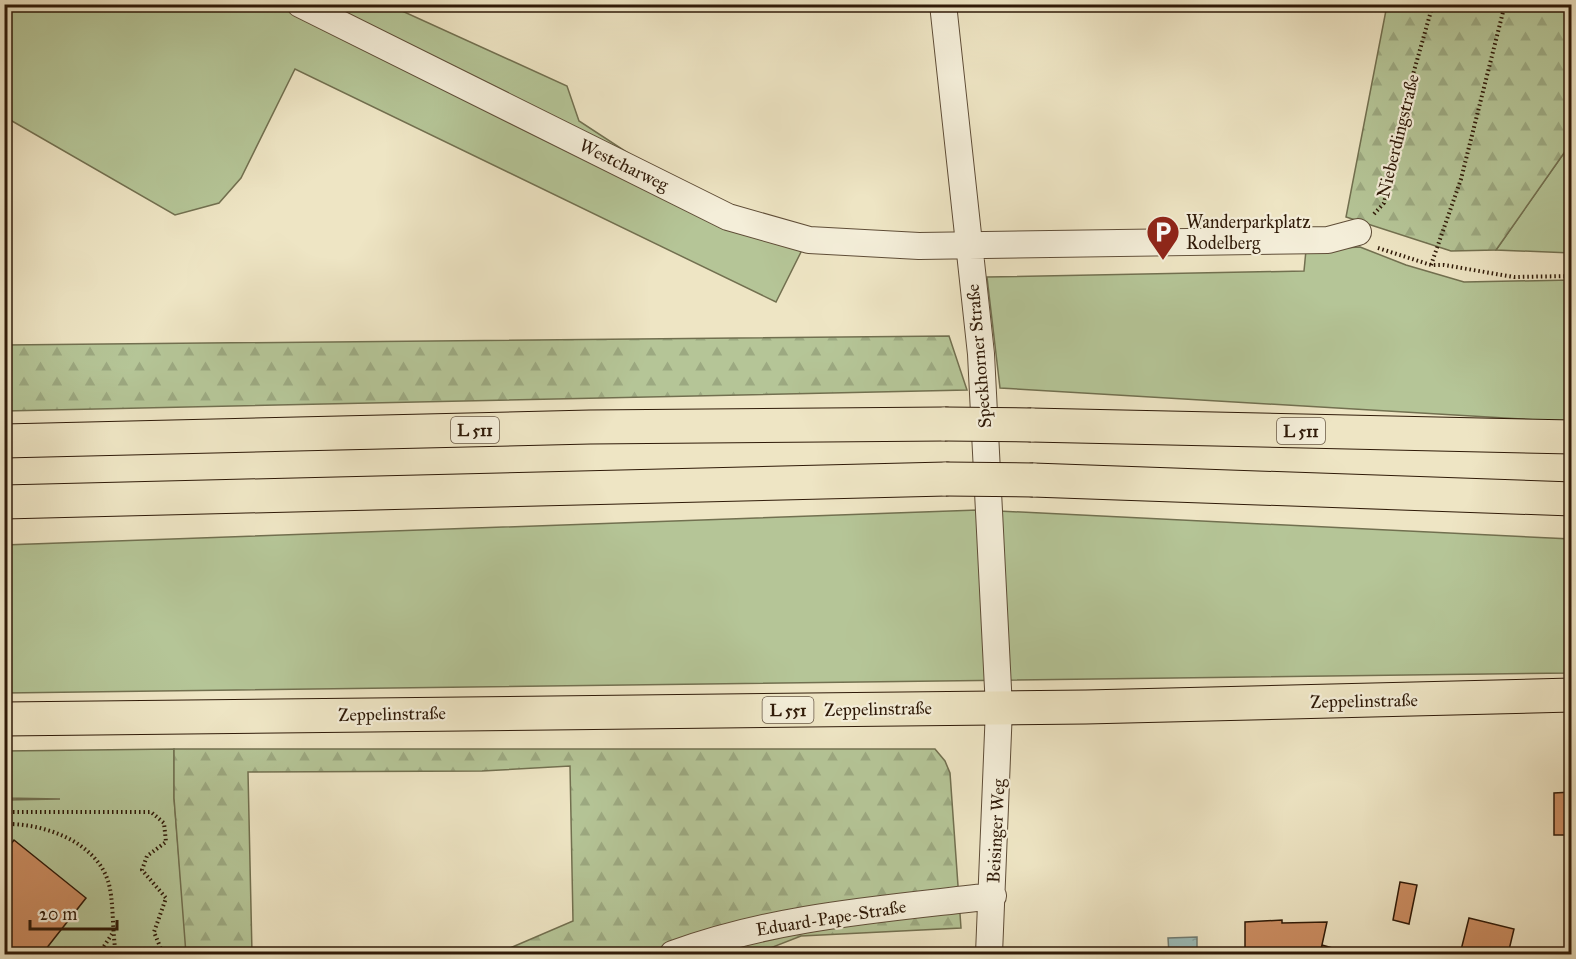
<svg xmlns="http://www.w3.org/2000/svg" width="1576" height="959" font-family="'IM FELL Great Primer',serif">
	<defs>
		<pattern id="forest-firs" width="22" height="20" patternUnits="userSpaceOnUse" patternTransform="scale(1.5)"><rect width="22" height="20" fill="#b5c597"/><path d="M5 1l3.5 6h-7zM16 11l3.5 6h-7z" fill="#9ca981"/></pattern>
		<pattern id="water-ripples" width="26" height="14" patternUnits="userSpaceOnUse" patternTransform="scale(1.5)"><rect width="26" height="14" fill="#9bbdba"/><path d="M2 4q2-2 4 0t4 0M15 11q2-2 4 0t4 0" fill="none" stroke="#86a29e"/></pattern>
	</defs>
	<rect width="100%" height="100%" fill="#eee5c4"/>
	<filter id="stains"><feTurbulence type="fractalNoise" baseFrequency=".00333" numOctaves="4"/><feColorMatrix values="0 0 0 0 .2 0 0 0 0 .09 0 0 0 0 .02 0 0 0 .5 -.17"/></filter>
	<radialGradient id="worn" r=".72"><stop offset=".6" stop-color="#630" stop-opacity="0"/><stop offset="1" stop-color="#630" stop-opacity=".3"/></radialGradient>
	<path fill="#b5c597" stroke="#727050" stroke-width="1.5" d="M5 5H389L567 86 579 121 683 189 804 246 776 302 295 69 241 178 219 203 175 215 5 117Z
		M1571 143V253L1496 250Z
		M1360 247 1406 265 1464 282 1571 280V422L1000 388 987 277 1304 271 1306 250Z
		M978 510 1571 539V673L5 693 4 545Z
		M174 749V798L187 954H5V800L60 799 5 798 4 751Z"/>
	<path fill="url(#forest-firs)" stroke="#727050" stroke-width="1.5" d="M1387 5H1571V143L1496 250 1451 251 1346 217Z
		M949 336 967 390 5 411V345Z
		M174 749H935L945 761 950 773 961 928 801 936 755 954H496L573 921 570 766 482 771 248 772 252 954H186L174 798Z"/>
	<path fill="url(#water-ripples)" stroke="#707c73" stroke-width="1.5" d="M1197 937V954H1169L1168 938Z"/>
	<path fill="#cb8d62" stroke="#2f1a08" stroke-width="1.5" d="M1572 792V835H1554V793Z
		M14 840 86 898 42 954H4V853Z
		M1400 882 1417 885 1409 924 1393 920Z
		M1469 918 1514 929 1508 954H1460Z
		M1282 920V923L1327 922 1320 954H1245V922Z
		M1322 945 1336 949 1335 954H1320Z"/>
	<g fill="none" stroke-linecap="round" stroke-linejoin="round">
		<defs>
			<path id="minor" d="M300 4 728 217 809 240 919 246 1328 240 1358 232
				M943 4 981 354 999 708 989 954
				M673 954C776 916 884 909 993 896"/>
			<path id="primary" d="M4 719 1086 707 1572 695"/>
			<path id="trunk" d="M1031 425 1572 437
				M4 441 590 427 945 424
				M1033 480 1572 499
				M4 502 946 479"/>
		</defs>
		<use href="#minor" stroke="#5f4d37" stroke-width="28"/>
		<use href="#primary" stroke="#2f1a08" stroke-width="35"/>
		<use href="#trunk" stroke="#2f1a08" stroke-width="35"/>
		<path stroke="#2f1a08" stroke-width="4" stroke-dasharray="1.5 3" stroke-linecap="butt" d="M1374 214 1384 203 1410 85 1433 4
			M1378 248 1431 265H1444L1514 277 1572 276
			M1431 265 1461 179 1505 4
			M4 812H151L164 823 166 842 147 856 142 870 166 898 154 932 163 954
			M4 824C43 823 95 841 108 881 114 899 112 933 116 954
			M99 954 112 934"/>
		<use href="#minor" stroke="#f4eed9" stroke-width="26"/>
		<use href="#primary" stroke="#eee5c4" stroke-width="33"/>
		<use href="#trunk" stroke="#eee5c4" stroke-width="33"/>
		<defs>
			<path id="trunk-bridge" d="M945 424 1031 425
				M946 479 1033 480"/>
		</defs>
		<use href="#trunk-bridge" stroke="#2f1a08" stroke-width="35" stroke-linecap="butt"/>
		<use href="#trunk-bridge" stroke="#eee5c4" stroke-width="33"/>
	</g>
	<defs>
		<symbol id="parking-pin" viewBox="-11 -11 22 30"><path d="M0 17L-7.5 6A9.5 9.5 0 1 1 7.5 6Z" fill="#8f2418" stroke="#f4eed9"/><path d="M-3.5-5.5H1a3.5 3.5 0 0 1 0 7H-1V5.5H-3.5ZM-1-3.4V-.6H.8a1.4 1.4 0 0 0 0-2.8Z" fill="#fff"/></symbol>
	</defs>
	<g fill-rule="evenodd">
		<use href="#parking-pin" x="1144" y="213" width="38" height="52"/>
	</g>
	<g text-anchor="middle" stroke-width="4.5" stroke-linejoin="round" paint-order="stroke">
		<g fill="#f4eed9" stroke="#6a5a47" stroke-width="1.5">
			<rect x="451" y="417" width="48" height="26" rx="4.5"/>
			<rect x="1277" y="418" width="48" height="26" rx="4.5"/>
			<rect x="762.5" y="697" width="51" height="26" rx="4.5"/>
		</g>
		<g font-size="16" font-weight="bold" fill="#2f1a08">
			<text x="475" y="436">L 511</text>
			<text x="1301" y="437">L 511</text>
			<text x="788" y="716">L 551</text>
		</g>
		<g font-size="18" fill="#2f1a08" stroke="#f4eed9">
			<text transform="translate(1398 136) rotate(-76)" y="6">Nieberdingstraße</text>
			<text transform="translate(624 165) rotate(26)" y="6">Westcharweg</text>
			<text transform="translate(979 356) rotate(-95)" y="6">Speckhorner Straße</text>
			<text transform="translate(1364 701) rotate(-1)" y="6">Zeppelinstraße</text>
			<text transform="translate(878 709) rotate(-1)" y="6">Zeppelinstraße</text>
			<text transform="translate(392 714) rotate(-1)" y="6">Zeppelinstraße</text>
			<text transform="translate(996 831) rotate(-87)" y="6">Beisinger Weg</text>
			<text transform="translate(831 918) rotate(-9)" y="6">Eduard-Pape-Straße</text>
		</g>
		<g font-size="18" fill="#2f1a08" stroke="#f4eed9" text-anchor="start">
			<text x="1186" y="228">Wanderparkplatz<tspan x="1186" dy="21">Rodelberg</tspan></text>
		</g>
	</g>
	<rect width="1576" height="959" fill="none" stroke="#eee5c4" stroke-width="24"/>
	<rect x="6" y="6" width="1564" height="947" fill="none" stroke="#2f1a08" stroke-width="3"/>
	<rect x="12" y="12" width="1552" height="935" fill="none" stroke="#2f1a08" stroke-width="1.5"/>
	<path d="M30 920v9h87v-9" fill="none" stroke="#2f1a08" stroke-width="3"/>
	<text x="39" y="920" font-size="18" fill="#2f1a08" stroke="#f4eed9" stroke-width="4.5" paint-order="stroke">20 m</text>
	<rect width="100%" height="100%" filter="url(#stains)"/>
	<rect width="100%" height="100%" fill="url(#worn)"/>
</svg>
